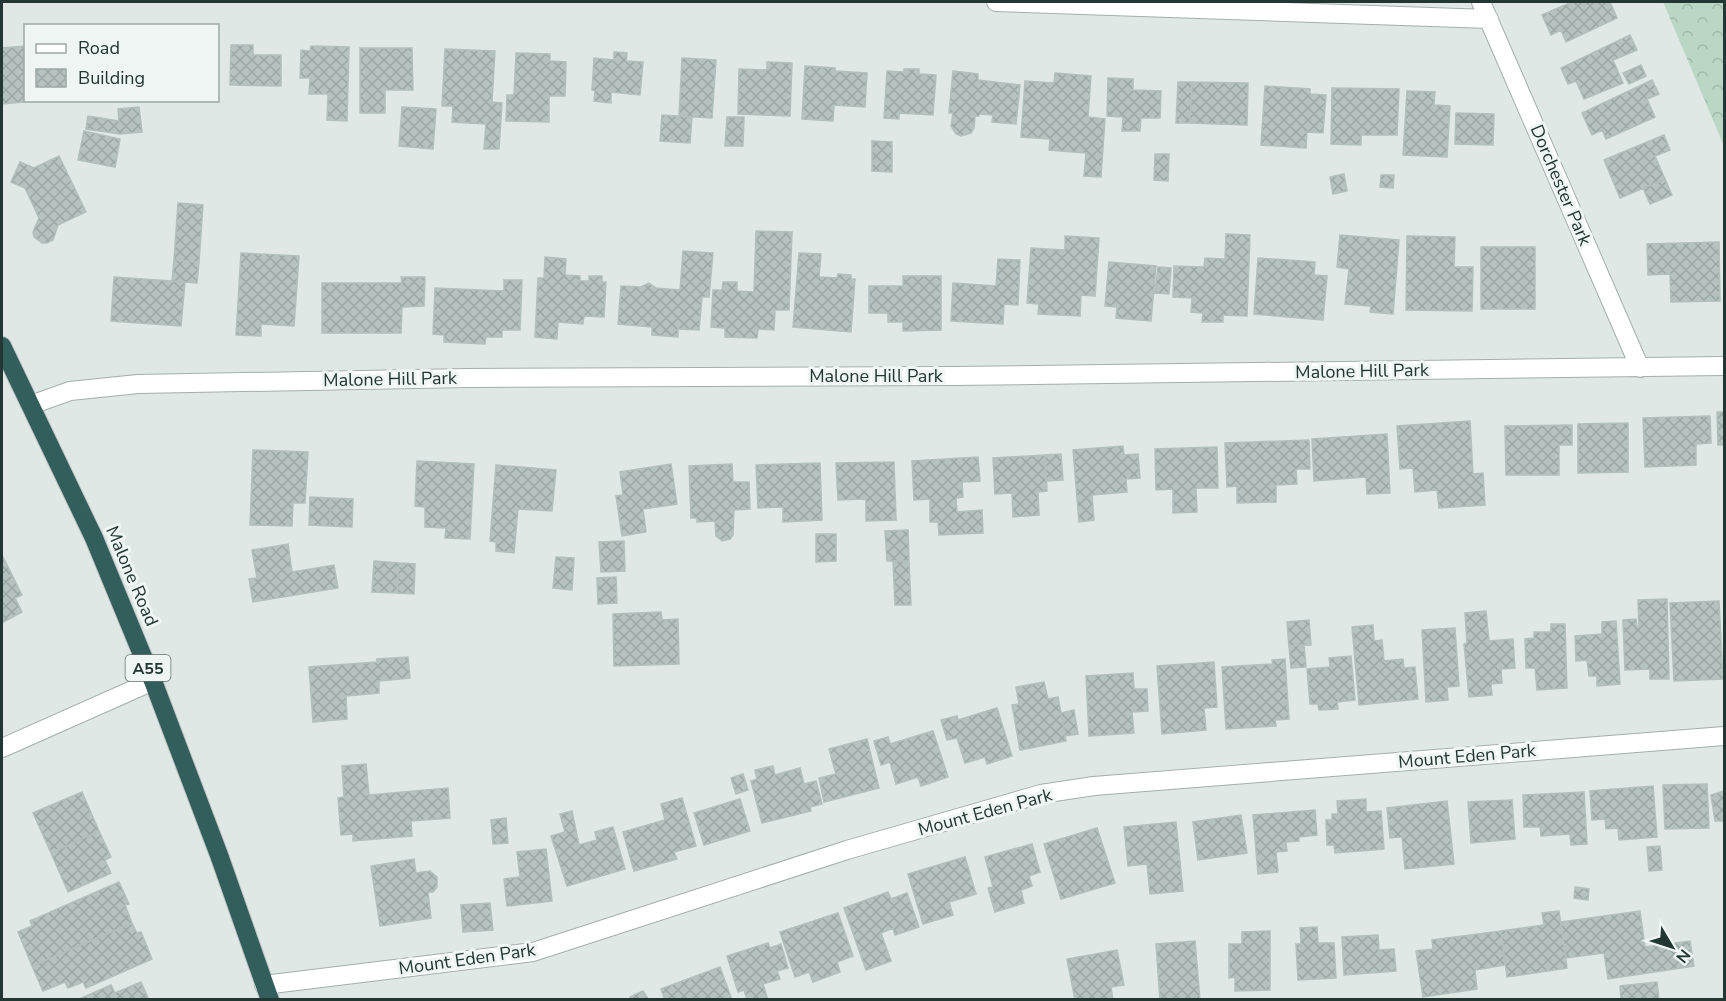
<svg xmlns="http://www.w3.org/2000/svg" width="1726" height="1001" font-family="'Nunito Sans',sans-serif">
	<defs>
		<pattern id="forest-crowns" width="20" height="18" patternUnits="userSpaceOnUse" patternTransform="scale(1.5)"><rect width="20" height="18" fill="#bad7c6"/><path d="M2 6a3 3 0 1 1 6 0M12 15a3 3 0 1 1 6 0" fill="none" stroke="#a0b9ab"/></pattern>
		<pattern id="building-cross-hatch" width="8" height="8" patternUnits="userSpaceOnUse" patternTransform="scale(1.5)"><rect width="8" height="8" fill="#b5c2bf"/><path d="M0 0l8 8M0 8l8-8" fill="none" stroke="#9ba7a5"/></pattern>
	</defs>
	<rect width="100%" height="100%" fill="#dfe8e5"/>
	<path fill="url(#forest-crowns)" d="M1663 2H1724V146Z"/>
	<path fill="url(#building-cross-hatch)" stroke="#b2c0bd" stroke-width="1.5" d="M1572 2H1610L1617 18 1566 42 1561 30 1551 35 1542 15Z
		M1630 35 1637 50 1613 60 1623 83 1584 99 1576 81 1568 84 1561 68Z
		M231 45H253V55H281V86L230 85Z
		M26 46V100H46L2 104V48Z
		M311 46 349 47 347 121 327 120 328 94H309L310 78H300L301 50 310 51Z
		M360 48H412L413 90H385V113H360Z
		M445 49 495 51 492 102 502 103 499 149H484L486 124 452 122 453 106H442Z
		M614 52 627 53 626 61 643 62 640 95 611 92V103L594 101 595 91 592 90 594 58 614 60Z
		M516 53 550 54V61L566 62 565 96H549V122L506 121 507 95H514Z
		M682 58 716 60 712 118 679 116Z
		M767 62 792 63 790 116 738 114 739 69 767 70Z
		M1641 65 1646 76 1629 84 1623 73Z
		M805 66 835 68V71L867 73 865 107 834 105 833 121 802 119Z
		M904 69H919V74L936 75 933 115 899 113V119L884 118 887 71 904 72Z
		M953 71 978 74V80L1020 85 1016 124 992 122 993 115 980 114 979 116H975L974 128 971 133 961 136 956 134 951 126 953 113H949Z
		M1055 73 1091 76 1088 117 1105 119 1101 177 1084 176 1086 153 1049 150 1050 139 1021 137 1025 81 1054 83Z
		M1108 78 1133 79V90L1161 91 1160 118H1141L1140 131H1122L1123 117 1107 116Z
		M1652 80 1659 94 1647 99 1655 117 1606 139 1602 130 1592 135 1582 113Z
		M1178 82H1192L1190 123H1176Z
		M1192 82 1248 83 1247 125 1190 123Z
		M1265 86 1310 89V94L1326 95 1323 133 1307 132 1306 148 1261 145Z
		M1332 88 1399 89 1397 135H1361V145L1331 144Z
		M1407 91 1435 92 1434 105 1450 106 1447 157 1403 155Z
		M139 107 142 132 120 134 86 129 88 116 119 121 118 109Z
		M402 107 436 109 433 149 399 146Z
		M1456 113 1494 114 1493 145 1455 144Z
		M662 115 692 117 690 143 660 141Z
		M727 117H744L743 146H725Z
		M84 131 120 139 115 167 78 160Z
		M1664 135 1670 150 1655 156 1665 179 1620 198 1604 160Z
		M872 141 892 142V172L872 171Z
		M1155 154H1169L1168 181 1154 180Z
		M59 156 86 212 58 225 53 240 47 243H42L34 237 33 232 39 218 25 188 11 182 20 162 34 168Z
		M1344 174 1347 191 1333 194 1330 177Z
		M1381 175H1394L1393 188 1380 187Z
		M1665 179 1672 195 1650 204 1643 188Z
		M178 203 203 205 199 262 174 260Z
		M756 231 792 232 789 310H775L774 330 758 329 757 338 725 337V328L711 327 713 290H722L723 282H737V291L754 292Z
		M1226 234 1250 235 1247 316 1223 315V322H1202L1203 313 1191 312 1192 298 1173 297 1174 266 1204 267 1205 258 1225 259Z
		M1340 235 1399 240 1393 314 1370 312 1371 306 1345 304 1349 269 1337 267Z
		M1065 236 1099 238 1095 296 1081 295 1080 316 1038 314 1039 304 1027 303 1031 248 1065 250Z
		M1407 236 1455 237 1454 267H1473L1472 311 1406 310Z
		M1719 242 1720 301 1671 302 1670 274 1648 275 1647 244Z
		M1481 247H1535V309H1481Z
		M683 251 713 253 709 297H702L699 330 678 329V337L652 335V327L618 324 621 286 641 287 649 283 656 288 680 290Z
		M241 253 299 256 294 326 261 324V336L236 335Z
		M799 253 821 254 819 277 837 278 838 274 851 275V279H855L851 332 793 327Z
		M545 257 566 259 565 275 580 276V281H589V276H602V282H606L604 317 584 316 583 324 558 322 557 339 535 337 538 278H544Z
		M1258 258 1315 262 1314 275 1327 276 1323 320 1254 314Z
		M998 259 1020 260 1018 305 1004 304 1003 324 951 321 953 283 996 286Z
		M174 260 199 262 197 283 172 281Z
		M1109 262 1156 266 1151 321 1116 318 1117 307 1105 306Z
		M1158 267 1171 268 1169 294 1155 293Z
		M903 276H941V330L903 331V322H888V313H869V286H903Z
		M114 277 185 282 181 326 111 321Z
		M401 277H425L424 306 402 307 401 333H322V283H402Z
		M504 280H522L520 330H502V337H486L485 344 444 342V335L433 334 435 288 504 291Z
		M1717 412H1724V445H1718Z
		M1710 416 1711 443 1696 444V465L1645 467 1643 418Z
		M1470 421 1473 474 1483 473 1485 505 1439 508 1437 490 1415 492 1413 468 1400 469 1397 426Z
		M1628 423V472L1578 473V424Z
		M1572 425V445H1559V475H1506L1505 426Z
		M1387 434 1390 493 1367 494 1366 477 1314 481 1312 439Z
		M1309 440 1310 469H1296L1297 484 1276 485V502L1237 503V486L1227 487 1225 443Z
		M1123 446 1124 455 1138 454 1140 478 1126 479 1127 492 1092 495 1094 520 1079 522 1073 450Z
		M1217 447 1218 488H1196L1197 512 1173 513V489L1156 490 1155 449Z
		M253 450 308 452 305 503H293L292 526 250 525Z
		M1061 454 1063 480 1046 481 1045 455Z
		M1045 455 1047 491 1038 492 1039 515 1013 517 1012 493 995 494 993 458Z
		M978 457 980 481 962 482 963 497 956 498 957 512 982 510 983 533 939 535 938 522H930V499L914 500 912 461Z
		M417 461 474 464 470 539 445 538 446 528 425 527V507L415 506Z
		M894 462 896 520 866 521V499L838 500 836 463Z
		M820 463 822 520 783 522V507L758 508 756 465Z
		M671 464 677 504 643 509 646 532 622 536 616 496 623 495 620 472Z
		M732 464 733 482H749L750 509 734 510 733 535 730 539 722 541 716 536 715 521 697 522V518H691L689 466Z
		M496 465 556 470 552 511 518 509 514 553 496 551V542L490 541Z
		M310 497 331 498 330 526 309 525Z
		M331 498 353 499 352 527 330 526Z
		M908 530 909 561H887L885 531Z
		M816 534H836V561L816 562Z
		M624 541 625 571 601 572 599 542Z
		M288 544 292 572 334 565 338 588 253 602 249 579 257 578 252 550Z
		M2 555 12 575 2 580Z
		M556 557 574 558 572 590 553 588Z
		M374 561 399 563 397 593 372 592Z
		M893 561H909L911 605H895Z
		M399 563 415 564 414 594 397 593Z
		M12 575 22 595 15 598 22 612 2 623V580Z
		M616 577 617 603 598 604 597 578Z
		M1667 599 1669 679H1650V669L1625 670 1623 620 1636 619 1637 627H1639L1638 600Z
		M1719 601 1723 679 1674 681 1670 603Z
		M1486 611 1489 641 1513 639 1515 668 1501 669 1502 683 1491 684 1492 695 1469 697 1464 644 1467 643 1465 613Z
		M661 612 662 620 678 619 679 664 614 666 613 614Z
		M1309 620 1311 645 1289 646 1287 622Z
		M1616 621 1620 684 1597 686V676H1589L1587 660 1576 661 1575 636 1602 634V622Z
		M1551 624H1565L1567 688 1537 690 1535 668H1526L1525 639 1534 638V632H1551Z
		M1373 625 1374 641 1382 640 1384 661 1403 659 1404 668 1415 667 1418 699 1359 705 1352 627Z
		M1455 628 1459 686 1447 687 1448 700 1426 702 1422 630Z
		M1304 645 1306 667 1291 668 1289 646Z
		M1351 656 1355 700 1337 702 1338 709 1319 710 1318 704H1310L1307 669 1330 667 1329 658Z
		M408 657 410 678 379 681V693L346 696 347 719 313 722 309 667 377 662V659Z
		M1285 659 1289 719 1275 720 1276 726 1226 729 1222 667 1273 664 1272 660Z
		M1214 662 1217 707 1204 708 1206 730 1162 734 1157 666Z
		M1133 673 1134 689H1147L1148 711 1132 712 1134 733 1089 736 1086 676Z
		M1044 682 1048 699 1058 697 1066 741 1020 750 1012 705 1019 704 1016 687Z
		M997 708 1012 756 987 764 985 757 965 763 957 738 947 740 941 720 957 716 958 720Z
		M1074 710 1078 734 1065 736 1061 713Z
		M933 731 948 777 921 786 918 777 896 784 890 762 881 765 874 741 888 737 890 744Z
		M867 739 879 788 824 802 819 778 836 774 829 749Z
		M366 764 369 795 448 788 450 818 411 821 412 836 353 841V834L341 835 338 798 344 797 342 766Z
		M773 766 775 775 800 768 804 784 816 781 822 804 810 807 811 811 762 823 751 781 757 779 755 770Z
		M743 774 748 790 736 794 731 778Z
		M1707 784 1709 828 1665 829 1663 785Z
		M1653 786 1657 837 1619 840 1618 828 1606 829 1605 819 1592 820 1590 791Z
		M1724 791V821H1715L1711 795Z
		M82 792 99 831 51 853 33 813Z
		M1584 792 1587 844 1571 845 1570 834 1541 836 1540 827H1524L1523 795Z
		M682 798 696 846 674 852 677 859 634 871 623 832 665 820 661 804Z
		M740 799 750 831 704 845 694 813Z
		M1366 799V812L1381 811 1384 849 1335 853 1334 845H1327L1326 820H1332V814H1338L1337 801Z
		M1512 800 1515 839 1471 843 1468 802Z
		M1447 801 1454 864 1405 869 1402 837 1390 838 1387 808Z
		M1315 810 1317 835 1299 837V841L1286 842 1287 851 1276 852 1278 872 1258 874 1253 815Z
		M572 811 579 845 597 840 595 832 613 827 625 869 567 886 551 836 565 832 560 814Z
		M1241 815 1247 853 1198 860 1193 822Z
		M506 818 508 843 493 844 491 820Z
		M1176 822 1183 891 1150 894 1147 864 1128 866 1124 827Z
		M1097 828 1115 883 1061 899 1044 844Z
		M99 831 111 857 105 860 111 873 68 892 51 853Z
		M1032 844 1040 872 1029 876 1032 886 1021 890 1024 903 995 912 988 888 993 887 985 857Z
		M1660 846 1662 870 1649 871 1647 847Z
		M546 849 552 901 507 906 504 879 520 877 517 852Z
		M965 857 976 894 949 902 953 915 923 924 908 874Z
		M414 859 416 873 430 871 437 877V887L433 892H428L431 918 380 926 371 866Z
		M119 882 129 904 125 905 132 923 32 966 18 932 32 926 30 921Z
		M1575 887 1589 889 1588 900 1574 898Z
		M888 892 891 899 907 893 919 927 895 935 893 928 881 933 891 961 866 970 844 908Z
		M490 903 493 930 463 932 461 905Z
		M1559 911 1567 968 1507 977 1501 931 1544 925 1542 913Z
		M1640 911 1645 947 1690 941 1694 966 1608 979 1604 953 1566 958 1561 922Z
		M838 913 853 956 837 962 840 972 813 982 809 972 795 977 780 932Z
		M132 923 137 933 141 932 152 959 86 988 83 982 68 988 65 982 43 991 32 966Z
		M1317 927 1318 943H1334L1336 978 1298 980 1296 944H1301L1300 928Z
		M1270 931V990L1235 991V977L1229 978V944H1242V932Z
		M1501 931 1505 965 1475 970 1477 989 1423 997 1416 951 1433 949 1432 940Z
		M1378 935 1379 950 1394 949 1396 971 1344 975 1342 937Z
		M1195 941 1200 1000H1160L1156 944Z
		M768 943 770 948 781 944 788 968 777 971 780 979 763 984 768 1000H747L744 990 738 992 727 956Z
		M1117 950 1124 985 1111 987 1113 1000H1075L1067 959Z
		M720 967 732 1000H665L661 989Z
		M141 982 149 1000H77L111 985 115 993Z
		M1657 982 1659 1000H1621L1620 986Z
		M643 991 649 1000H630V997Z"/>
	<g fill="none" stroke-linecap="round" stroke-linejoin="round">
		<defs>
			<path id="minor" d="M996 2 1489 19
				M1481 2 1640 368
				M31 405 70 391 138 384 468 378 954 376 1724 366
				M2 748 153 681
				M264 985 533 952 847 850 1041 794 1094 786 1724 736"/>
			<path id="highway" d="M2 346 94 538 153 681 219 855 270 1000"/>
		</defs>
		<use href="#minor" stroke="#a3afac" stroke-width="20"/>
		<use href="#highway" stroke="#bdc3c2" stroke-width="20"/>
		<use href="#minor" stroke="#fff" stroke-width="18"/>
		<use href="#highway" stroke="#325e5c" stroke-width="18"/>
	</g>
	<g text-anchor="middle" stroke-width="6" stroke-linejoin="round" paint-order="stroke">
		<rect fill="#eff5f3" stroke="#606f6d" stroke-width="1.5" x="125.5" y="655" width="45" height="26" rx="4.5"/>
		<g font-size="16" font-weight="bold" fill="#223633">
			<text x="148" y="674">A55</text>
		</g>
		<g font-size="18" fill="#223633" stroke="#eff5f3">
			<text transform="translate(1561 185) rotate(67)" y="6">Dorchester Park</text>
			<text transform="translate(1362 371) rotate(-1)" y="6">Malone Hill Park</text>
			<text x="876" y="382">Malone Hill Park</text>
			<text transform="translate(390 379) rotate(-1)" y="6">Malone Hill Park</text>
			<text transform="translate(132 576) rotate(67)" y="6">Malone Road</text>
			<text transform="translate(1467 756) rotate(-5)" y="6">Mount Eden Park</text>
			<text transform="translate(985 812) rotate(-15)" y="6">Mount Eden Park</text>
			<text transform="translate(467 959) rotate(-8)" y="6">Mount Eden Park</text>
		</g>
	</g>
	<rect width="1726" height="1001" fill="none" stroke="#223633" stroke-width="6"/>
	<rect x="24" y="24" width="195" height="78" fill="#eff5f3" stroke="#9da9a6" stroke-width="1.5"/>
	<rect x="36" y="44" width="30" height="9" fill="#ffffff" stroke="#9da9a6" stroke-width="1.5"/>
	<text x="78" y="54" font-size="18" fill="#223633">Road</text>
	<rect x="36" y="69" width="30" height="18" fill="url(#building-cross-hatch)" stroke="#9da9a6" stroke-width="1.5"/>
	<text x="78" y="84" font-size="18" fill="#223633">Building</text>
	<g transform="translate(1672 947) rotate(129)" stroke="#eff5f3" stroke-width="4.5" paint-order="stroke">
	<path d="M0-4.5L10 22L0 15L-10 22Z" fill="#223633"/>
	<text y="-9" font-size="16" font-weight="bold" text-anchor="middle" fill="#223633">N</text>
	</g>
</svg>
